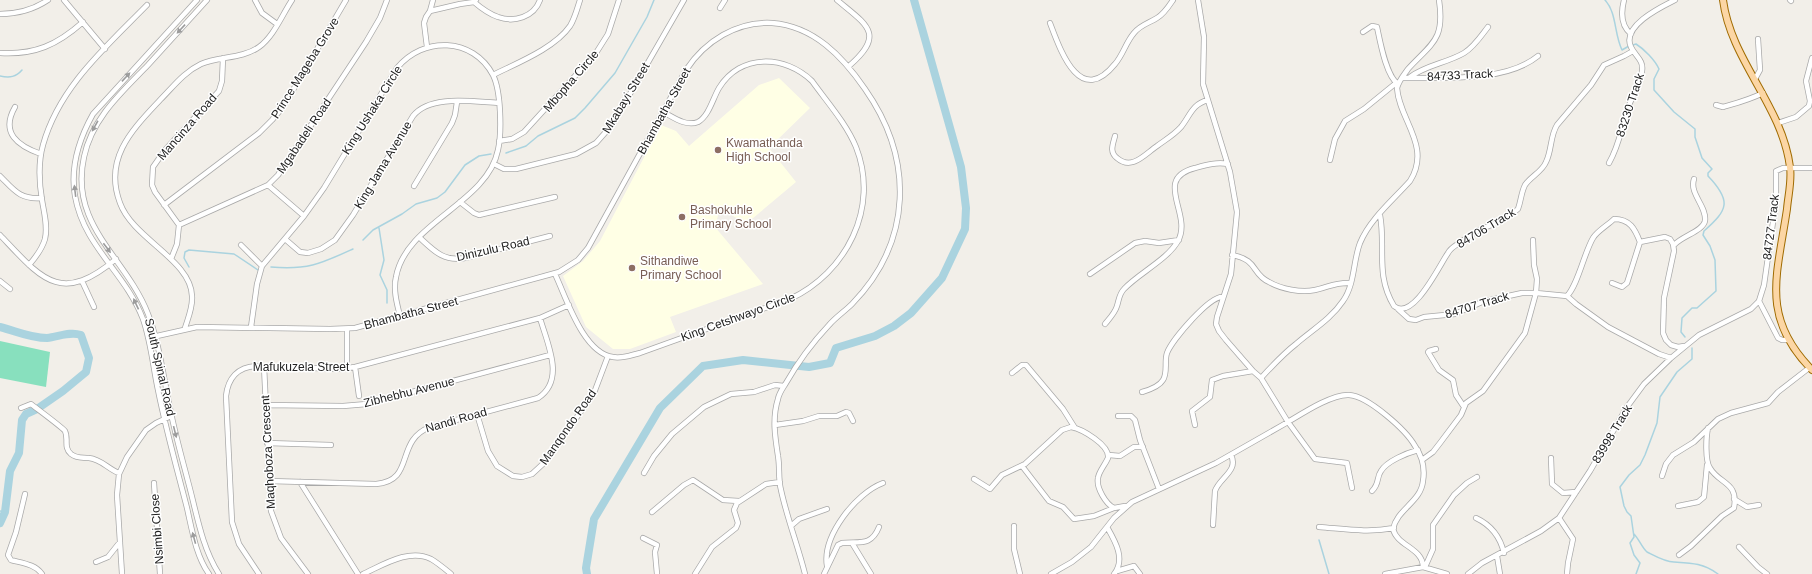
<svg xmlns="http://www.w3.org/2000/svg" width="1812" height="574" font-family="Arial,sans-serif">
	<rect width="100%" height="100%" fill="#f2efe9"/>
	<path fill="#ffffe5" d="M779 78 810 108 769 148 796 182 746 224 720 208 715 227 763 284 670 317 676 332 630 349H613L586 327 563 276 583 261 600 241 661 125 676 131 689 146 759 85Z"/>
	<path fill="#88e0be" d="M0 341 50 352 46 387 0 378Z"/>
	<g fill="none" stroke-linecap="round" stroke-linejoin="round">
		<path stroke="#aad3df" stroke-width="1.5" d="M1605 0C1617 13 1614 34 1622 50L1629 46
			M1633 45 1636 44C1644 49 1655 60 1659 69L1654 79V90L1674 112 1695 129V137L1702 158 1712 169 1708 173V176C1732 201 1728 210 1704 231L1703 235 1710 246 1715 260 1716 291 1697 308H1692L1682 318 1681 332 1685 337
			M0 76C10 78 16 77 22 70
			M506 153 526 146 538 136 575 118 585 108 615 73 647 17 654 0
			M379 228 384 260 380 275 387 290V303
			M363 240 373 230 402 214 416 204 437 198 445 192 465 165 479 156 491 154
			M189 267 184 258 185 252 189 250 234 254 258 270
			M271 267C308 270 320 264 353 249
			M0 511 5 512
			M1634 534C1639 539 1642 548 1647 552 1655 556 1665 562 1674 562 1691 563 1703 563 1718 574
			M1319 540 1329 574
			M1636 574 1640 563 1634 555 1630 543 1634 537 1631 516 1627 512 1624 506 1620 487 1629 475 1640 465 1645 455 1657 423 1660 397 1677 372 1692 359V348"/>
		<path stroke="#aad3df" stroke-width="8" d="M0 327C16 331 30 338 47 338 58 337 70 331 81 335L89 358 86 372 63 391 37 409 26 414 22 420 19 453 10 471 5 512 0 523
			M587 574 586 568 594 519 660 408 703 366 743 360 809 367 830 363 836 348 875 336 894 326 911 313 942 278 965 229 966 208 961 167 914 0"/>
		<defs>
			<path id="minor" d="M64 0 105 49
				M197 0 93 114C79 139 70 167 75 196 84 247 125 272 143 319 151 342 153 367 158 390 166 430 177 469 187 508 192 530 196 556 209 574
				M207 0C187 22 168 43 148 65 122 92 92 118 84 157 69 226 126 257 148 314 159 342 163 374 169 403 175 436 185 468 193 501 199 526 205 552 219 574
				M255 0 262 13 277 24
				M837 0C867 25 886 34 849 66
				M1198 0 1204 37 1203 84 1230 172 1237 212 1231 274 1217 317 1216 324 1219 331 1226 340 1253 371 1261 378
				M1624 0C1621 12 1621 26 1631 34
				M1790 0 1791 1
				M474 2C481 8 489 14 498 17 514 23 534 17 540 0
				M720 8 725 0
				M430 11 433 0
				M0 14C18 14 33 10 48 0
				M1050 23C1061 52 1080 107 1115 64 1123 55 1126 42 1134 33 1140 25 1149 23 1157 18 1164 14 1169 6 1173 0
				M1363 32 1372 26 1377 27C1380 41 1386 76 1398 84
				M427 47 424 23 426 17 430 11 460 4 474 2 476 0
				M0 53C35 55 57 45 83 22
				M493 75C517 63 555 48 570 26 575 18 577 9 580 0
				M1410 77C1426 65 1447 63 1464 53 1474 47 1481 36 1488 27
				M1402 78C1442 77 1505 83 1538 56
				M1755 79 1760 70 1758 39
				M1716 105 1723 107C1737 103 1749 100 1763 93
				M15 107C0 133 18 146 41 154
				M1778 123 1796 117 1809 106 1810 101 1806 81 1812 58
				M1115 136C1113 144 1109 152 1117 158 1132 171 1145 154 1157 146 1165 140 1174 135 1181 127 1190 116 1192 104 1208 100
				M499 141 512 139 524 132 596 53 608 34 619 0
				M1330 160 1335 139 1345 121 1364 109 1396 83
				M1609 163C1620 144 1621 128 1628 108 1632 96 1641 84 1642 71 1644 60 1635 56 1631 47 1621 26 1661 7 1675 0
				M494 164 504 169H516L576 154 596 143 612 125 684 0
				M0 176C14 190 20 200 42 198
				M268 185 304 216
				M414 186 452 123 455 115 457 102
				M460 202 474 213 479 215 555 197
				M164 205 259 133 272 120 283 107 346 0
				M1380 215C1386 247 1375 275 1394 306 1413 322 1440 264 1448 253 1451 247 1457 245 1462 241 1467 238 1472 234 1477 231 1492 224 1506 221 1518 209 1521 201 1521 193 1525 185 1531 176 1542 172 1546 162 1552 150 1550 136 1557 125L1591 85 1604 65 1624 56 1633 51
				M179 225 268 185 278 175 366 42 380 18 387 0
				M0 235C41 278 60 306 116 259
				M420 238C434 251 444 262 465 258L550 236
				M285 239 300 252 308 253 321 249 335 240 353 215 413 116C430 94 474 102 499 103
				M241 245 262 266
				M1674 245C1682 236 1703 231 1705 221 1707 206 1689 194 1694 179
				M1232 255C1259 260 1251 274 1269 282 1281 289 1301 293 1315 290 1330 287 1334 282 1351 283
				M171 259 177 244 179 225 155 192 152 185 153 167 165 150 219 91 222 81 223 58
				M29 265C36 257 42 249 45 239 48 226 44 213 42 200 39 182 38 163 43 145 59 87 106 47 147 5
				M555 274C566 297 583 353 613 357 622 359 631 355 640 353L790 299C846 273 880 208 856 147 846 123 827 102 812 81 785 55 741 53 719 88 713 98 709 116 698 122 686 127 673 117 663 112
				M1090 274 1135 243 1145 241 1159 243 1179 240
				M0 281 10 289
				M82 281 94 307
				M1612 283 1622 287 1627 283 1640 242 1665 237 1670 239 1673 244 1674 251 1664 298 1663 333 1666 340 1671 345 1678 347 1684 346
				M1567 296C1578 285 1584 253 1593 238 1597 231 1608 225 1614 219 1630 219 1635 229 1640 242
				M1759 301 1778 338 1782 340H1787
				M1398 309 1409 319 1416 320 1424 317 1455 314 1482 302 1499 298 1522 293H1536L1537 279 1534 265 1533 240
				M1105 324C1109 319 1115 313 1117 306 1119 300 1119 294 1124 289 1139 273 1167 260 1178 241 1193 214 1152 179 1195 168 1206 165 1216 162 1228 164
				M251 327 257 284 262 266 304 216 324 188 397 68C423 36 473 37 493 75 501 91 502 132 498 150 487 204 406 222 396 277 393 290 397 304 400 316
				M185 328C188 318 193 307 192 296 191 260 133 239 120 203 103 158 133 129 160 100 173 87 184 72 201 64 219 56 242 59 259 47 274 36 282 15 292 0
				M148 338 197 327 330 329 355 328 559 272 578 260 588 248 686 70C705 41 737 21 772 23 814 26 843 57 865 89 914 159 913 241 852 304 845 311 836 317 829 325 813 342 798 362 786 383 783 388 779 393 778 399 772 418 775 437 778 456 780 467 778 479 781 490 787 518 798 546 805 574
				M1436 349 1429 351 1428 352 1439 370 1453 380 1456 395 1464 407
				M264 366 271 511 281 538 308 574
				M355 367 359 396
				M347 368V329
				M1012 373 1022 365H1026L1063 409 1075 428
				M1142 392C1149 390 1159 387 1163 380 1168 373 1164 361 1167 353 1172 340 1210 295 1223 297
				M265 405 343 406 367 404 550 355
				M21 408 31 404C36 408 62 427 65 431 69 439 63 447 71 454 77 459 83 457 89 458 101 459 108 469 119 473
				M477 414 488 451 497 466 513 476 522 477 532 474 545 462 594 393 608 356
				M1118 416H1131L1135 420 1140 440 1159 489
				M775 425 803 421 819 416H837L846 412 849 413 853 421
				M1195 425 1192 411 1210 397 1212 380 1223 376 1253 371
				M267 443 331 445
				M1109 455 1120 456 1134 447H1143
				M1551 458 1552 484 1563 493 1576 492
				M1422 460 1433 452 1440 443 1461 415 1466 403 1483 391 1525 333 1536 293 1567 296 1576 304 1608 327 1659 354 1671 358
				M1022 466 1049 501 1063 507 1074 519 1094 516 1114 508
				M644 473 654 456 672 434 704 407 731 394 754 392 775 385 784 386
				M1662 476 1666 464 1673 455 1694 442 1718 419 1731 413 1768 403 1778 392 1809 368
				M974 479 990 489 1002 475 1025 464 1062 430 1071 427C1082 429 1110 445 1108 458 1105 465 1099 471 1098 478 1096 488 1106 504 1114 508L1125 506
				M269 481 376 484C416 481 394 441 430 427L538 398C566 380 547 343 540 318
				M300 482 358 574
				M154 483 160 574
				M1372 491C1380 483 1376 478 1381 471 1387 461 1407 453 1418 450
				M25 494 16 532 8 555 11 560C22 563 35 564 42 574
				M1734 499 1747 507 1759 505
				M1678 506 1698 502 1704 497 1707 465
				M652 512 684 485 693 480 723 500 739 501
				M1476 518C1491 525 1500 536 1504 553
				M1559 518 1573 539 1568 563 1567 574
				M1213 525 1215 491C1219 478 1239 471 1231 455
				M791 526 799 519 827 509
				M1014 526V549L1020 574
				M1107 527C1115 541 1126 559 1114 574
				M1319 527C1345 529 1368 533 1394 528
				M643 538 657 545 655 552 657 574
				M852 543 871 574
				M1739 547 1758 567 1767 574
				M1679 555 1691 546 1722 516 1734 508C1739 482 1719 484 1710 468 1705 461 1706 437 1708 428
				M1497 556 1500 574
				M96 562 108 557 120 542
				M827 566C822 536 856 493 883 483
				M1423 567C1423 548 1397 546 1393 529 1397 509 1421 502 1423 481 1425 469 1422 456 1415 446 1406 430 1368 396 1349 395 1332 394 1303 413 1288 422L1261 378C1272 366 1283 354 1296 344 1312 330 1331 319 1343 301 1355 284 1353 261 1360 243 1370 219 1393 200 1410 181 1432 146 1399 120 1397 88 1399 80 1404 75 1408 69 1432 43 1445 40 1439 0
				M1425 567 1433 549V525L1454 495 1467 483 1477 477
				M1117 571 1134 566 1140 574
				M122 574 117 495 119 474 127 457 146 430 156 423 171 416
				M259 574 239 544 232 522 226 396C228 378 238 367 256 366L339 369 355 367 540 318 569 305
				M363 574C383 565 409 548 431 559 438 563 445 569 451 574
				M695 574 712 547 736 528 738 523 734 510 737 503 766 484 780 482
				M824 574 838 545 842 543C859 541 871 547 879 527
				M1051 574 1072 562 1091 547 1114 518 1132 502 1216 463 1288 422 1315 459 1347 463 1352 488
				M1385 574 1423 567 1447 574
				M1468 574 1482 563 1541 531 1559 518 1590 471 1627 407 1644 384 1671 358 1699 335 1751 309 1759 301 1764 285 1776 201V171L1783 168H1812"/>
			<path id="major" d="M1723 0C1731 61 1782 105 1790 167 1792 181 1788 196 1787 209 1777 276 1760 317 1812 370"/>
		</defs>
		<use href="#minor" stroke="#a9a9a9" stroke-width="6"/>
		<use href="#major" stroke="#a06b00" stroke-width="8"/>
		<use href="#minor" stroke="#fff" stroke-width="4.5"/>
		<use href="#major" stroke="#fcd6a4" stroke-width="6"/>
	</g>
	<defs><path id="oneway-solid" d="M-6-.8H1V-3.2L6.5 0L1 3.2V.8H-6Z"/></defs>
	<g fill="#9c9c9c">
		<use href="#oneway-solid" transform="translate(181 29) rotate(133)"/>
		<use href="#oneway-solid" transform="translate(126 77) rotate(-47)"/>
		<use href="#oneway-solid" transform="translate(95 126) rotate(119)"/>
		<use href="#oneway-solid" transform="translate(75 191) rotate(-97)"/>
		<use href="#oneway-solid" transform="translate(107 248) rotate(53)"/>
		<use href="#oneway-solid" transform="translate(136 304) rotate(-115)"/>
		<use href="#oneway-solid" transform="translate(175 432) rotate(76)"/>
		<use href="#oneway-solid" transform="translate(194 538) rotate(-105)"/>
	</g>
	<g fill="#8d6e63" stroke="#fff" stroke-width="1.5">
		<circle cx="718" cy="150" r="4"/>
		<circle cx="682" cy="217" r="4"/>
		<circle cx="632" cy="268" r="4"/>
	</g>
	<g text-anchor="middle" stroke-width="3" stroke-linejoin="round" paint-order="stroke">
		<g font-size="12" fill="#222" stroke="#fff">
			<text transform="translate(305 68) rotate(-58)" y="4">Prince Mageba Grove</text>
			<text transform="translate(1460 75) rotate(-3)" y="4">84733 Track</text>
			<text transform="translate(571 81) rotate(-49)" y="4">Mbopha Circle</text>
			<text transform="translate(626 98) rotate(-59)" y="4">Mkabayi Street</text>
			<text transform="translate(1630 105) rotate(-72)" y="4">83230 Track</text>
			<text transform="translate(372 110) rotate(-58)" y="4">King Ushaka Circle</text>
			<text transform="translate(664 111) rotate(-61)" y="4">Bhambatha Street</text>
			<text transform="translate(187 127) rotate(-49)" y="4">Mancinza Road</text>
			<text transform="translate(304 136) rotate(-56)" y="4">Mgabadeli Road</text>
			<text transform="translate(383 165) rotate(-59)" y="4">King Jama Avenue</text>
			<text transform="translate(1771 227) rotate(-83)" y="4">84727 Track</text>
			<text transform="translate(1486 228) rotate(-31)" y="4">84706 Track</text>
			<text transform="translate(493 249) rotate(-13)" y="4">Dinizulu Road</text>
			<text transform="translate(1477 305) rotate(-17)" y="4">84707 Track</text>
			<text transform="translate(411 313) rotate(-15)" y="4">Bhambatha Street</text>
			<text transform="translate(738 317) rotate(-20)" y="4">King Cetshwayo Circle</text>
			<text transform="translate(160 367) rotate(77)" y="4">South Spinal Road</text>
			<text x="301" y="371">Mafukuzela Street</text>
			<text transform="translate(409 392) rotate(-14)" y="4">Zibhebhu Avenue</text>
			<text transform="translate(456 420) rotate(-16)" y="4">Nandi Road</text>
			<text transform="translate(568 427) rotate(-55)" y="4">Manqondo Road</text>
			<text transform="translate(1612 434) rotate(-59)" y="4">83998 Track</text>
			<text transform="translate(268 452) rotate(-93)" y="4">Maqhoboza Crescent</text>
			<text transform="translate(157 529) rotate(-94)" y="4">Nsimbi Close</text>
		</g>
		<g font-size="12" fill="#785e54" stroke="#fff" text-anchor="start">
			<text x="726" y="147">Kwamathanda<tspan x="726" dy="14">High School</tspan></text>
			<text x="690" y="214">Bashokuhle<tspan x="690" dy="14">Primary School</tspan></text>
			<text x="640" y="265">Sithandiwe<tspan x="640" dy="14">Primary School</tspan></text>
		</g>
	</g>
</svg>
